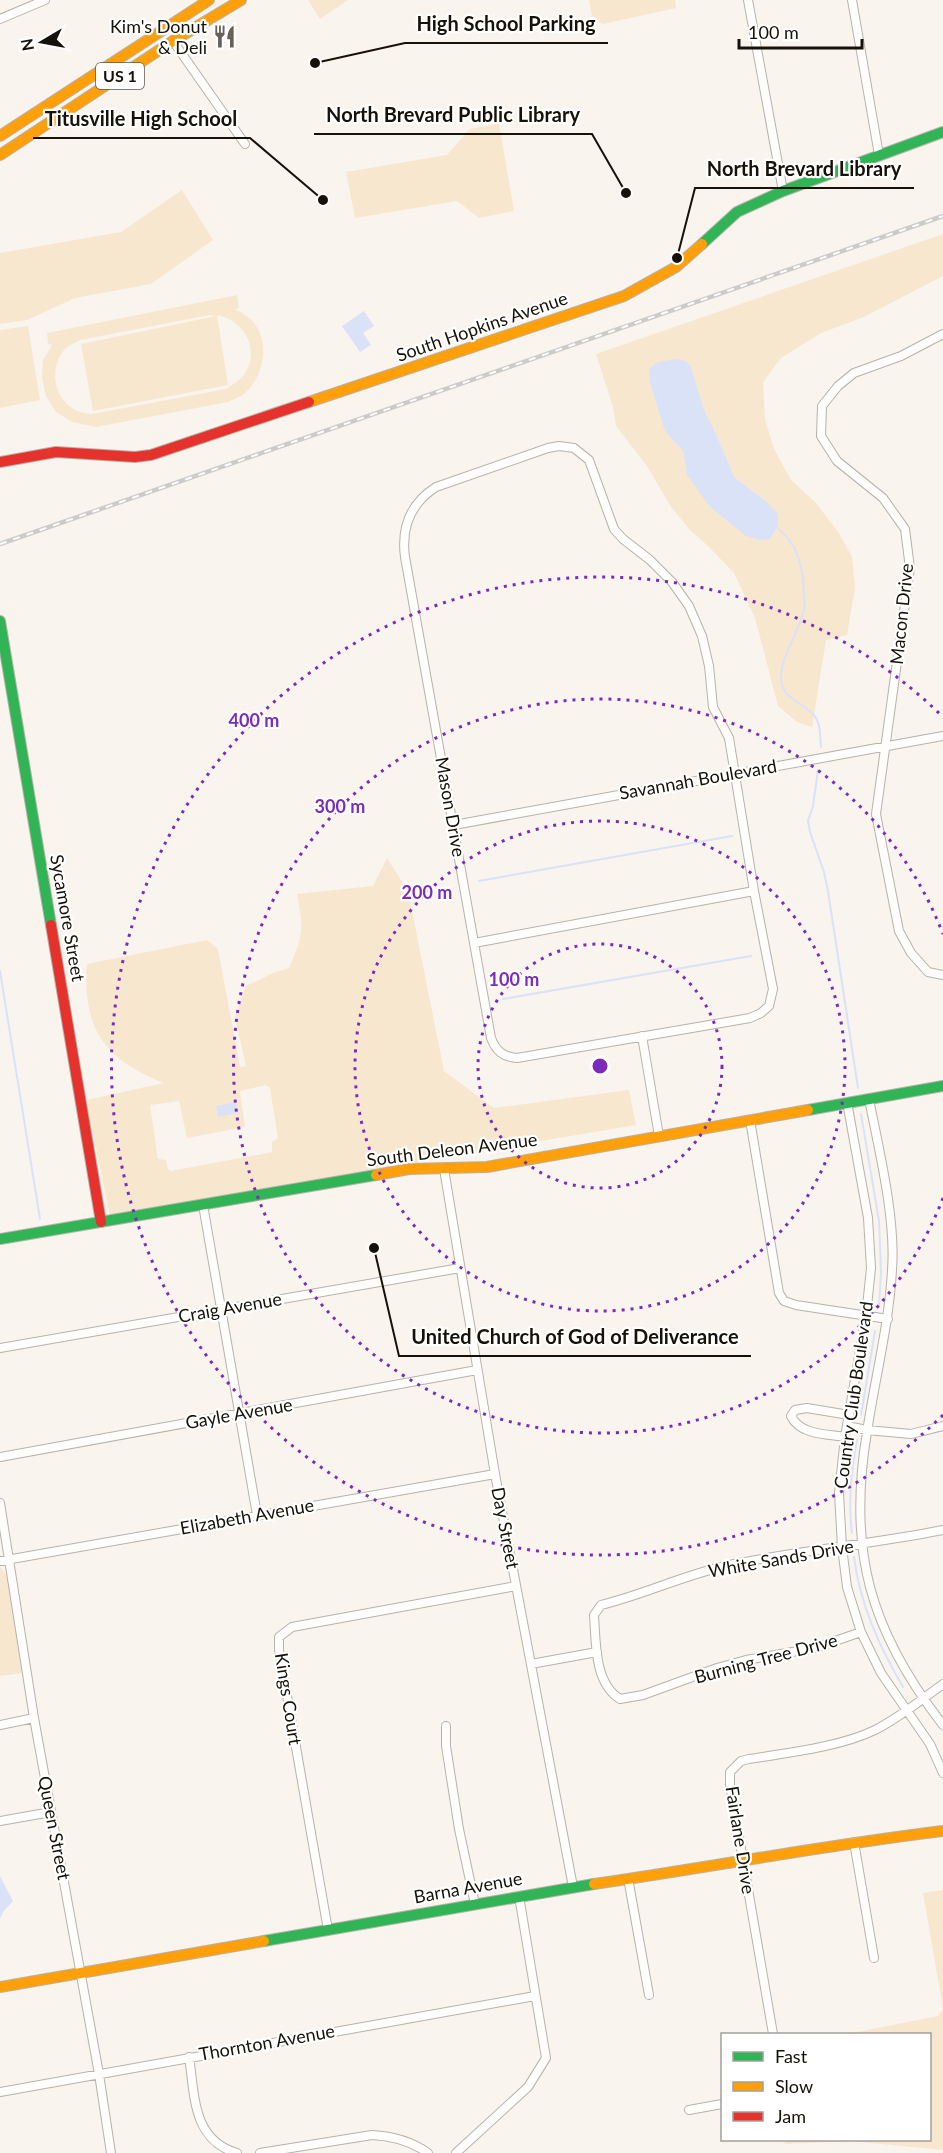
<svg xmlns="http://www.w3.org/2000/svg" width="943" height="2153" font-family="Lato,sans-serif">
	<rect width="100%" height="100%" fill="#f9f4ed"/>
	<path fill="#f8e7cf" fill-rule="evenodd" d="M308 0H348L320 19Z
		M589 0H675L676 8 603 24 592 16Z
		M499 124 514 211 479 218 457 201 355 218 346 172 447 155 470 129Z
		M182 190 213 240 151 284 75 298 27 320 0 324V253L121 232Z
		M943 234V276L864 317 821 333 781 358 763 382 765 419 774 449 791 480 815 502 839 533 852 557 855 588 847 635 826 640 812 727 797 722 778 706 755 618 734 573 708 546 690 530 671 507 647 466 616 426 613 407 596 354ZM691 367 703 410 716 434 735 478 766 501 687 475 683 451 650 383V374Z
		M237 295 239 308 235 309C241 313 250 317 254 323 270 343 264 376 245 393 241 397 233 399 228 402L96 427 72 422 56 412 46 396 42 378 43 360 52 345 48 344 47 333ZM210 315 216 316 81 344 93 411 228 385 217 315C242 320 259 345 247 370 243 378 234 384 226 389L92 414C60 414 44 376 64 350 67 346 75 343 80 340Z
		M28 326 40 400 0 408V330Z
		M387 858 408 891 444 1071 494 1108 629 1090 636 1125C460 1154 285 1186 110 1216L86 1100 164 1083C105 1060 82 1029 87 964L207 940 218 949 240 1067 246 1066 235 1017 246 986 273 973 289 968C303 936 304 930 297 894L373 886ZM266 1085 270 1088 278 1138 272 1142V1152L171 1171 168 1169 166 1160 158 1159 150 1105 179 1101 187 1138 245 1127 240 1091Z
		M0 1566 7 1576 22 1673 0 1676Z
		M943 1890V2008L923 1893Z
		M943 2009V2150L851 2141 784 2144 787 2140H930V2034H847L938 2016Z"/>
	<path fill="#dae2f8" d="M364 311 374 326 363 333 371 345 360 352 342 326Z
		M677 359 686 361 691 367 704 410 716 434 735 478 766 501 778 514V525L770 539 761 540 746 536 710 507 687 475 683 451 665 431 650 383 649 369 658 362Z
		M236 1102 238 1113 218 1117 216 1106Z
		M0 1876 13 1901 3 1912 0 1919Z"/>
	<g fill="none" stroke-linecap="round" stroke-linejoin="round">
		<path stroke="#dae2f8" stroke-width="2" d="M776 527C798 543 803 567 804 592 804 598 805 605 804 610 799 632 780 658 781 680 783 702 809 703 817 720 821 728 820 738 821 747
			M818 770 813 806 808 821 810 832 824 872 828 891 858 1088
			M479 881 732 836
			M0 971 40 1219
			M503 999 751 956
			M861 1114 879 1221 881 1272 879 1307
			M861 1415 875 1331
			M852 1533C848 1502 851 1471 857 1440
			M854 1557C860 1604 879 1646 903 1687"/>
		<defs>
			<path id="street" d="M748 0 783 191
				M852 0 879 155
				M0 19 45 0
				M173 41 245 144
				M943 334 901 356 854 373 838 386 822 406 821 436 837 461 883 498 905 529 910 568 876 814 899 931 911 953 928 972 943 975
				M559 446 574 448 589 460 614 529 623 539 650 560 672 582 689 606 702 636 709 666 713 707 729 738 754 891 773 989 769 1006 761 1013 750 1018 517 1058C503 1057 496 1051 491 1038L405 557C401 527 411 503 436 487L548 448Z
				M454 825 943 736
				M474 943 754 891
				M642 1036 659 1136
				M869 1099C879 1150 896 1219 892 1270 889 1325 875 1378 867 1432 847 1550 870 1631 943 1725
				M847 1102 868 1218 871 1268 866 1316 845 1437 839 1493 842 1547 847 1587 861 1632 881 1673 930 1744 943 1773
				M750 1120 779 1293 784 1301 796 1305 888 1319
				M444 1169 495 1474 573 1887
				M203 1205 257 1515
				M0 1348 460 1268
				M847 1426 867 1430 911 1434 943 1426
				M845 1437C827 1434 800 1435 791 1416L795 1410 807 1408 849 1415
				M0 1457 477 1370
				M0 1503 34 1718 99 2074 111 2153
				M0 1561 495 1474
				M861 1632 815 1648 746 1660 717 1668 643 1695 620 1699C594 1683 596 1642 594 1615L601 1605C646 1594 688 1573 734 1564 803 1550 874 1544 943 1530
				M531 1664 597 1652
				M0 1725 34 1718
				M446 1726V1746L459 1829 475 1904
				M0 1821 51 1812
				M854 1842 874 1958
				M628 1878 649 1995
				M328 1930 279 1650V1637L292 1627 516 1586
				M773 2034 730 1785V1772L741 1761 749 1759C787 1753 840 1747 875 1730 899 1718 921 1700 943 1684
				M189 2057C195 2095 192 2140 237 2153
				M0 2092 535 1996
				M689 2110 722 2104
				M260 2153 372 2135C393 2136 411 2141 428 2153
				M456 2153 528 2087 546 2058 519 1896"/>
			<path id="fast" d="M702 244 737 212 783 191 943 132
				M0 621 51 925
				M808 1110 943 1086
				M0 1239 376 1175
				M264 1941 594 1884"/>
			<path id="slow" d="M0 136 209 0
				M0 155 173 41 241 0
				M309 402 624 296 676 267 702 244
				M376 1175 409 1169 487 1167 808 1110
				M594 1884C711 1867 826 1845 943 1831
				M0 1987 264 1941"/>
			<path id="jam" d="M0 462 56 452 135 457 151 455 309 402
				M51 925 101 1222"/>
		</defs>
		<use href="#street" stroke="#b7b2ab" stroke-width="10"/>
		<use href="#fast" stroke="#b7b2ab" stroke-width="12"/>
		<use href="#slow" stroke="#b7b2ab" stroke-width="12"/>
		<use href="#jam" stroke="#b7b2ab" stroke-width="12"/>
		<use href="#street" stroke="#fefdfc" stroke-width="8"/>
		<use href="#fast" stroke="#30b455" stroke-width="10"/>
		<use href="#slow" stroke="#ff9f0a" stroke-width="10"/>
		<use href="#jam" stroke="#e5322d" stroke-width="10"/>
		<defs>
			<path id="rail" d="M0 544 943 216"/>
		</defs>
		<use href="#rail" stroke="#cdcbc8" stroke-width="4.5"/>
		<use href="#rail" stroke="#fff" stroke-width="2" stroke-dasharray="7" stroke-linecap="butt"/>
	</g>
	<g fill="none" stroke="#7b2cbf" stroke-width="3" stroke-dasharray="3 6">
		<circle cx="600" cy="1066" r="122"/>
		<circle cx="600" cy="1066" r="245"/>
		<path d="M943 1198A367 367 0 1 1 943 934"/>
		<path d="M943 1415A489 489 0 1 1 943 717"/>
	</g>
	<defs>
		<symbol id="restaurant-bare" viewBox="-9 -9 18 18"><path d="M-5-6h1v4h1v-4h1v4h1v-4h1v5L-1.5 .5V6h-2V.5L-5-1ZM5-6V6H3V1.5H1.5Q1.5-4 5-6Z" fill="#666159" stroke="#fff" stroke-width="2.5" paint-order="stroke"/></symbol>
	</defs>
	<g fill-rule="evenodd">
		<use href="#restaurant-bare" x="208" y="20" width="33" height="33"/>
	</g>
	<g text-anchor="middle" stroke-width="4.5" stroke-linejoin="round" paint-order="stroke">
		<rect fill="#fff" stroke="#5d5953" stroke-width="1.5" x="96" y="63" width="48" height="26" rx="4.5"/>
		<g font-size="16" font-weight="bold" fill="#171209">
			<text x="120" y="82">US 1</text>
		</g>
		<g font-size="18" fill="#171209" stroke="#fff" text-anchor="end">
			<text x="207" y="33">Kim's Donut<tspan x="207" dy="21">&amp; Deli</tspan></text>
		</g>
		<g font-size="18" fill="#171209" stroke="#fff">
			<text transform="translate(482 327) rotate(-19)" y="6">South Hopkins Avenue</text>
			<text transform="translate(902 614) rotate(-84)" y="6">Macon Drive</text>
			<text transform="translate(698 780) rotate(-10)" y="6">Savannah Boulevard</text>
			<text transform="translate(450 807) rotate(80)" y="6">Mason Drive</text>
			<text transform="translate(67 918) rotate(80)" y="6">Sycamore Street</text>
			<text transform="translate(452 1150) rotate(-7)" y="6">South Deleon Avenue</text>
			<text transform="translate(230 1308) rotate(-10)" y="6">Craig Avenue</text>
			<text transform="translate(854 1395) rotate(-82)" y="6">Country Club Boulevard</text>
			<text transform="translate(239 1414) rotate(-10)" y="6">Gayle Avenue</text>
			<text transform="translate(247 1517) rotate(-10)" y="6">Elizabeth Avenue</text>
			<text transform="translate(505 1528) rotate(79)" y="6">Day Street</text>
			<text transform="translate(781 1559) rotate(-10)" y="6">White Sands Drive</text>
			<text transform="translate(766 1659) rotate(-15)" y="6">Burning Tree Drive</text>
			<text transform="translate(288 1699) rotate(81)" y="6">Kings Court</text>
			<text transform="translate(54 1828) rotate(79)" y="6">Queen Street</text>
			<text transform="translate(740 1840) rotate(81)" y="6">Fairlane Drive</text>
			<text transform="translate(468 1888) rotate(-10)" y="6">Barna Avenue</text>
			<text transform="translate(267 2043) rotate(-10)" y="6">Thornton Avenue</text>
		</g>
	</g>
	<circle cx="600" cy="1066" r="9" fill="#7b2cbf" stroke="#fff" stroke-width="3"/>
	<g font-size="18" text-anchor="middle" font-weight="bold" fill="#7b2cbf" stroke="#fff" stroke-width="4.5" stroke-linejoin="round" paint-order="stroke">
		<text x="254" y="727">400 m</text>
		<text x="340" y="813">300 m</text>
		<text x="427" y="899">200 m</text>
		<text x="514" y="986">100 m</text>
	</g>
	<path fill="none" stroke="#171209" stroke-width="2" d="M315 63L405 43H608M626 193L592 134H314M323 200L250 138H33M677 258L695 188H914M374 1248L399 1356H751"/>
	<g fill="#171209" stroke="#fff" stroke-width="2">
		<circle cx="315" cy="63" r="6"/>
		<circle cx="626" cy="193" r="6"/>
		<circle cx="323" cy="200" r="6"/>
		<circle cx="677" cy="258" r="6"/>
		<circle cx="374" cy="1248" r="6"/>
	</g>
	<g font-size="20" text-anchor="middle" font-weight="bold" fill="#171209" stroke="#fff" stroke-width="4.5" stroke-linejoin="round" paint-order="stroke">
		<text x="506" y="31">High School Parking</text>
		<text x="453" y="122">North Brevard Public Library</text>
		<text x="141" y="126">Titusville High School</text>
		<text x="804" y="176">North Brevard Library</text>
		<text x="575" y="1344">United Church of God of Deliverance</text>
	</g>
	<rect x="721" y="2033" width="210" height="108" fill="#ffffff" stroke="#a2a09d" stroke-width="1.5"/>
	<rect x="733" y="2052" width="30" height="9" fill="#30b455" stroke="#a2a09d" stroke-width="1.5"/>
	<text x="775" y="2063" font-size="18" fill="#171209">Fast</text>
	<rect x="733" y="2082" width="30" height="9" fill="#ff9f0a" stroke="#a2a09d" stroke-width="1.5"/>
	<text x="775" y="2093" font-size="18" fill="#171209">Slow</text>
	<rect x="733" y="2112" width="30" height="9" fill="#e5322d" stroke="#a2a09d" stroke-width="1.5"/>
	<text x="775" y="2123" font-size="18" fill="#171209">Jam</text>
	<g transform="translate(42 42) rotate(260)" stroke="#ffffff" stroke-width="4.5" paint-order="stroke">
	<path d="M0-4.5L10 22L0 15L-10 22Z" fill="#171209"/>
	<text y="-9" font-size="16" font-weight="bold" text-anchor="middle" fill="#171209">N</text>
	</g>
	<path d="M739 39v9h123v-9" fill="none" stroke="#171209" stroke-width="3"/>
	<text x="748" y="39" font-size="18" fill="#171209" stroke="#ffffff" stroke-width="4.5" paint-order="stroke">100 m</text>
</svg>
